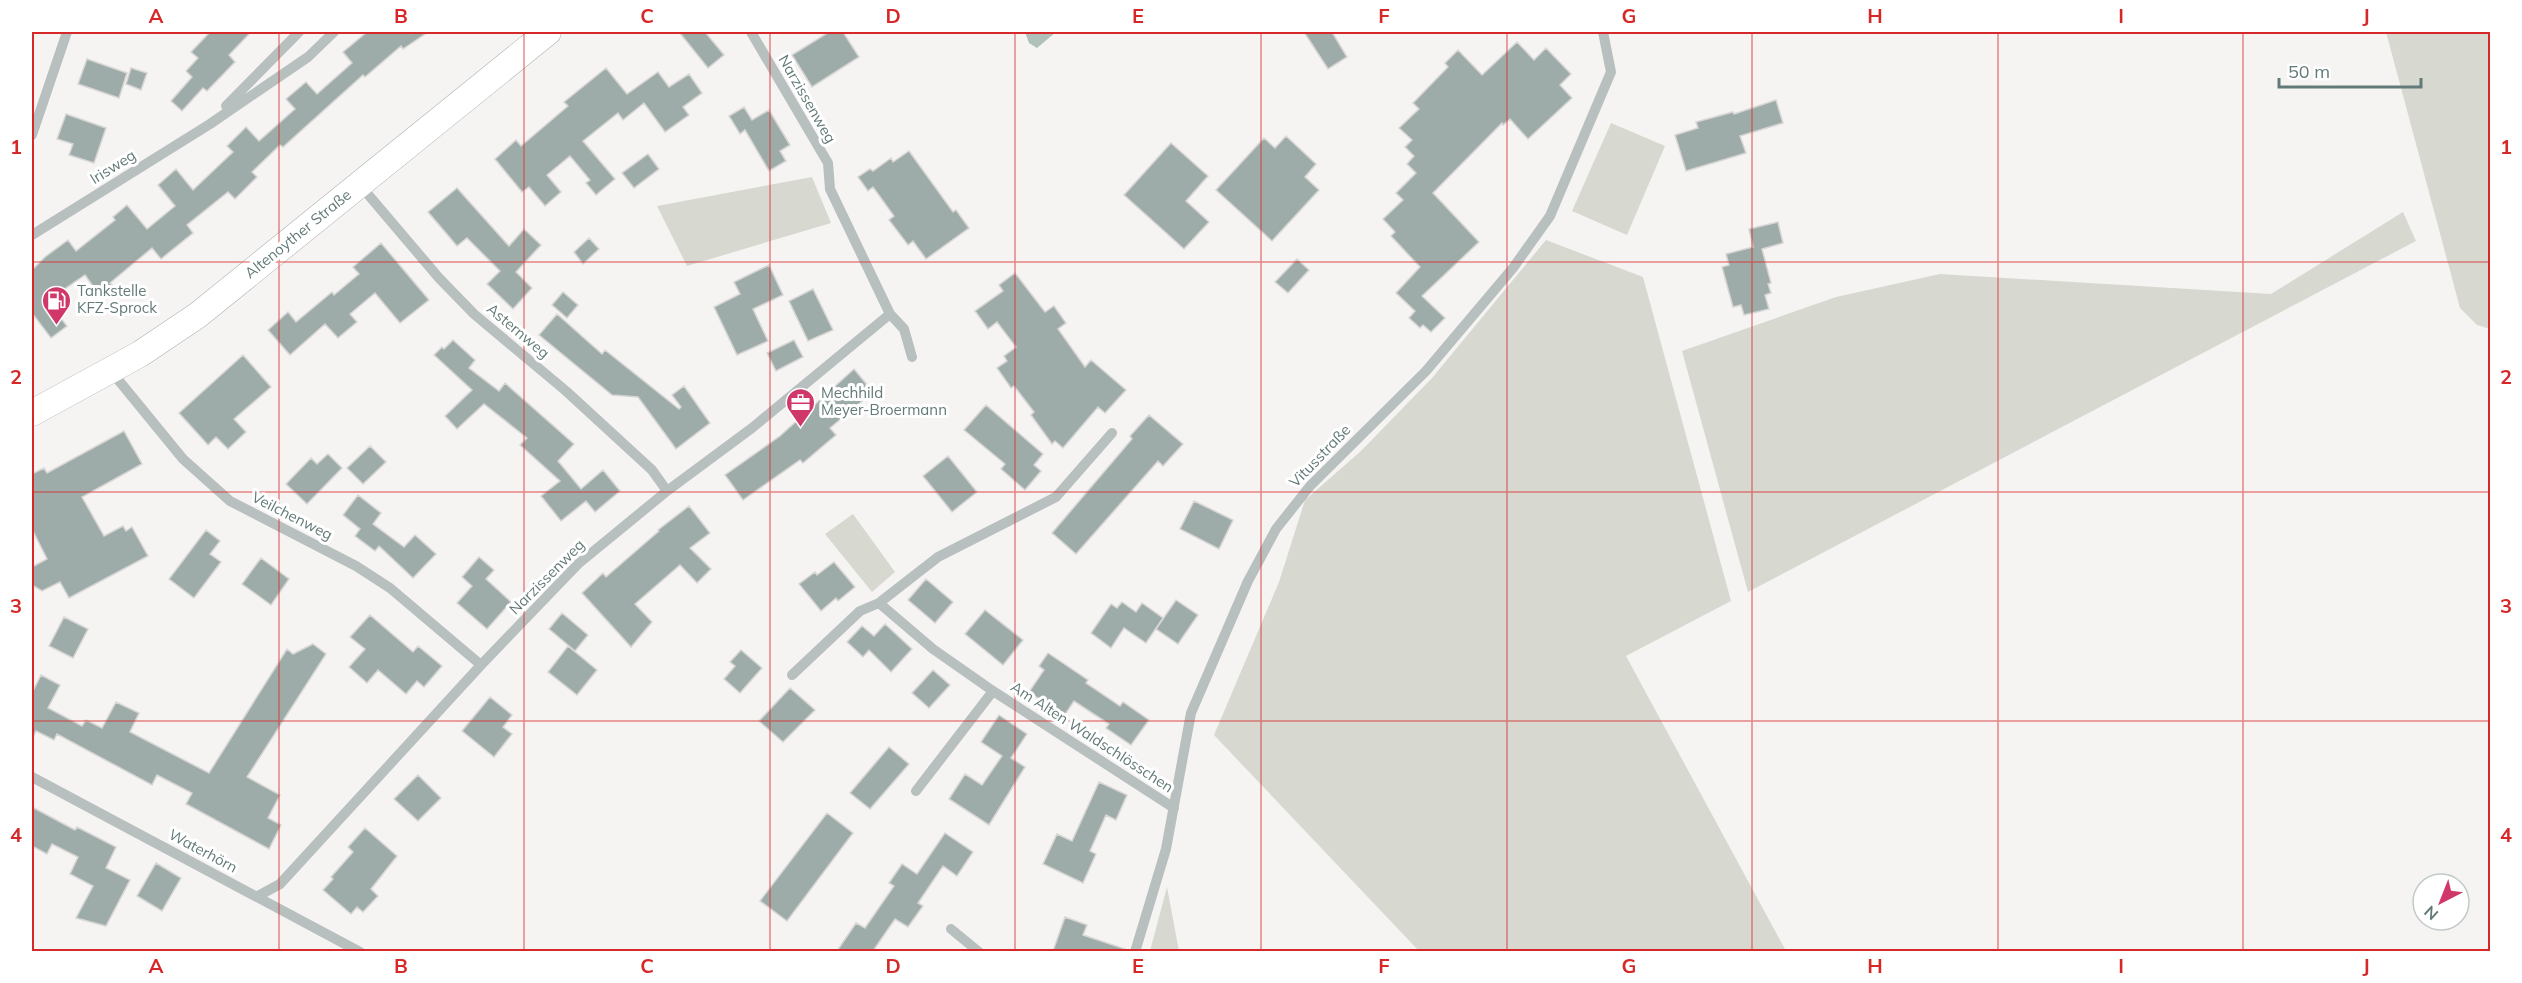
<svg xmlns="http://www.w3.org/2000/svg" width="2522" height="983" font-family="Mulish,sans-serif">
	<rect width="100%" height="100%" fill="#f5f4f2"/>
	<path fill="#d7d8d0" d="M2386 32H2490V329L2477 325 2460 308Z
		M1611 123 1665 146 1627 235 1572 211Z
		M812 177 831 223 687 266 657 206Z
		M2403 212 2416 241 1748 592 1682 351 1836 297 1940 274 2271 294Z
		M1546 240 1643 277 1731 601 1626 656 1786 951H1419L1214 735 1279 582 1305 500 1361 451 1432 378Z
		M853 514 895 572 872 592 825 534Z
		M1167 887 1179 951H1150Z"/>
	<path fill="#b0c0bb" d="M1025 32H1056L1037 48 1029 43Z"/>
	<path fill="#9eaca9" stroke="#d7d6d5" stroke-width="1.5" d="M210 32H251L229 55 235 62 207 91 203 88 182 111 171 101 192 77 186 71 198 58 191 52Z
		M367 32H428L403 49 401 46 365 77 363 75 283 147 280 145 252 172 257 177 235 199 228 192 187 225 193 233 161 259 152 248 110 283 113 286 100 296 85 275 47 301 67 326 51 338 32 313V270L45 257 68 240 76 251 115 220 113 217 127 205 147 229 175 206 158 185 176 169 193 190 233 152 227 146 246 127 259 141 295 109 286 99 306 82 317 94 352 63 343 52Z
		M679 32H705L724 55 708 68Z
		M829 32H843L859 57 812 87 792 55Z
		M1304 32H1332L1347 57 1328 69Z
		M1517 42 1534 60 1546 48 1571 74 1560 85 1572 98 1528 139 1510 119 1503 125 1502 123 1433 193 1479 242 1422 296 1445 318 1431 332 1423 325 1420 328 1409 318 1415 311 1396 293 1420 267 1391 236 1395 232 1383 219 1403 200 1396 193 1416 173 1407 164 1414 156 1405 147 1412 140 1399 128 1419 109 1413 103 1448 67 1445 63 1458 50 1482 75Z
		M87 59 127 73 119 98 78 84Z
		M131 68 147 73 141 90 126 84Z
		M606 68 627 94 658 72 669 87 689 74 702 93 683 107 689 115 665 132 644 103 623 120 618 113 583 141 615 179 596 195 586 183 590 180 570 156 547 175 561 192 545 206 529 187 522 192 495 159 516 140 521 146 568 106 564 102Z
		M1776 100 1783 123 1740 136 1746 153 1686 171 1675 135 1698 128 1696 122 1733 112 1734 114Z
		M744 107 752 120 769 110 790 145 780 151 786 161 769 171 745 130 740 134 729 116Z
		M66 114 106 128 94 163 69 155 73 144 57 139Z
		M1286 136 1316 164 1305 177 1319 190 1272 241 1216 190 1264 138 1275 148Z
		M1171 143 1208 176 1186 201 1209 222 1184 249 1124 195Z
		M909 151 953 212 956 210 969 228 926 259 913 241 908 245 889 220 894 216 873 187 868 191 858 177 870 169 873 171 891 158 893 162Z
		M648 154 659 169 634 188 622 173Z
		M457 188 509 246 524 229 541 245 516 272 532 288 513 309 487 284 500 271 467 238 457 246 428 212Z
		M1778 222 1783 243 1762 249 1771 283 1768 284 1771 293 1765 295 1769 309 1744 315 1741 305 1733 307 1722 267 1729 265 1726 254 1753 247 1749 229Z
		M589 238 599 249 583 264 574 252Z
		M381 243 429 300 400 323 375 293 350 314 357 322 338 338 325 324 290 355 268 330 288 312 296 322 332 292 334 295 359 274 353 267Z
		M1297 259 1309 270 1288 293 1275 282Z
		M769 265 783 295 753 309 768 341 737 355 714 307 740 294 734 282Z
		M1015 273 1045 312 1054 306 1066 323 1058 329 1085 367 1091 360 1126 390 1105 413 1098 407 1063 448 1055 441 1052 444 1031 415 1034 412 1014 386 1011 388 997 368 1007 361 1004 356 1016 347 997 322 988 329 975 311 1003 291 999 285Z
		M813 289 833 330 808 341 789 301Z
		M563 292 578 305 567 318 552 305Z
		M557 314 602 354 605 350 679 409 681 407 672 395 684 386 710 423 676 449 638 397 612 395 539 335Z
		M453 340 475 360 469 368 499 391 505 383 574 444 558 461 581 489 603 470 620 491 595 512 586 501 561 521 541 496 560 481 520 445 527 438 484 404 457 429 445 416 472 390 434 355 442 347 444 349Z
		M794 340 803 357 776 371 767 353Z
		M243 355 271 387 234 419 246 432 228 449 216 437 208 445 179 413Z
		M854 369 873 392 830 428 836 435 803 463 800 460 743 500 725 475 780 436Z
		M986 405 1043 454 1034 465 1041 471 1025 490 1001 469 1005 464 964 430Z
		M1149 415 1183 444 1163 466 1158 461 1076 554 1052 533 1132 439 1130 436Z
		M124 431 142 464 82 497 104 536 123 526 126 531 132 527 148 556 69 598 60 582 42 591 32 585V567L47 559 32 529V474L44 468 47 473Z
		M370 446 386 462 363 484 347 468Z
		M328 454 342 468 307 504 286 484 311 458 317 464Z
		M948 456 977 492 952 512 923 476Z
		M358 495 381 513 373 524 404 547 415 535 436 554 413 578 379 546 375 551 355 536 360 529 343 515Z
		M1194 501 1233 520 1219 549 1180 529Z
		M689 506 710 533 690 548 711 569 697 583 680 565 635 604 652 622 631 647 582 593 603 573 606 577 659 531 658 530Z
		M206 530 220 541 210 554 221 562 194 598 169 579Z
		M479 557 494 570 486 579 511 602 487 629 457 603 472 586 462 577Z
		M261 558 289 579 271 605 242 584Z
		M834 562 855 587 838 601 836 598 821 611 799 584 815 572 817 575Z
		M926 579 953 602 935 623 908 600Z
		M1176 600 1198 615 1178 644 1156 629Z
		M1122 602 1136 612 1142 603 1163 618 1146 643 1124 628 1111 648 1091 633 1111 604 1117 608Z
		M985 610 1023 640 1003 665 965 634Z
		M562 613 588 635 575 651 549 629Z
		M370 615 413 652 418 646 442 666 424 687 417 681 406 694 378 670 367 683 349 667 365 649 350 637Z
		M64 617 88 629 73 658 49 646Z
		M885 624 912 649 891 672 869 650 863 657 847 642 862 626 874 636Z
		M313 644 326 654 247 777 280 795 268 818 281 825 269 849 186 804 192 793 157 775 152 785 57 734 54 740 36 731 32 740V693L41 675 60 685 48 708 82 726 86 720 102 728 116 702 139 713 130 732 209 773 287 649 293 654Z
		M568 646 597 670 577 695 548 672Z
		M741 650 762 668 740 693 724 679 735 666 730 662Z
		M1048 653 1088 680 1086 683 1120 706 1123 702 1149 720 1131 745 1106 728 1109 724 1074 701 1064 716 1029 692 1044 670 1039 666Z
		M933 670 950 685 929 708 912 693Z
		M790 688 815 710 783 742 759 721Z
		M490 697 512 715 503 727 512 734 494 757 462 731Z
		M999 715 1027 734 1011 758 1025 767 989 825 949 799 965 774 982 785 1002 756 981 742Z
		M889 747 909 764 870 809 850 793Z
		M418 775 441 798 418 821 394 799Z
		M1099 782 1127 795 1116 820 1106 815 1090 851 1096 854 1083 883 1043 864 1057 834 1072 841Z
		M32 807 75 830 77 827 116 847 106 868 130 880 106 926 76 918 93 886 70 874 78 857 52 844 47 854 32 846Z
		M827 813 853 833 787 921 760 901Z
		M365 828 397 856 371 889 378 896 363 912 357 907 351 914 323 890 333 879 331 877 353 852 348 847Z
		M945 833 973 852 957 876 943 866 918 903 923 906 908 927 895 919 873 951H837L856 923 865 928 894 886 889 883 902 864 917 874Z
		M156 863 181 878 162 911 137 896Z
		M1065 917 1087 925 1083 935 1125 949V951H1053Z"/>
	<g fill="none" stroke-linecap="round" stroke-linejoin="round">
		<defs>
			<path id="major" d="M32 413 140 354 198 315 548 32"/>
		</defs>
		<use href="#major" stroke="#aab3b2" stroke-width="27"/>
		<path stroke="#b8c0bf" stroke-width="10" d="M751 32 828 163 830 189 890 314 904 329 912 357
			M226 106 299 32
			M32 135 67 32
			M360 185 439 278 474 314 566 391 652 470 667 491
			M32 235 210 124 308 57 334 32
			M111 371 183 459 230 501 356 566 390 588 481 665
			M1112 433 1056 497 938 557 879 603 933 649 993 691 1174 808
			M792 675 860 611 879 603
			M32 777 360 952
			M916 791 993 691
			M258 896 280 884 481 665 578 564 667 491 752 428 890 314
			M951 929 979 952
			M1135 952 1166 849 1191 713 1248 581 1276 529 1310 486 1426 371 1513 268 1550 216 1611 72 1603 32"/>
		<use href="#major" stroke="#fff" stroke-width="26"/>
	</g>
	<path fill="none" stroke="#d62828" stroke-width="1.5" stroke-opacity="0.55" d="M279 32V952M524 32V952M770 32V952M1015 32V952M1261 32V952M1507 32V952M1752 32V952M1998 32V952M2243 32V952M32 262H2490M32 492H2490M32 721H2490"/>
	<defs>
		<symbol id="fuel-pin" viewBox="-11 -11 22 30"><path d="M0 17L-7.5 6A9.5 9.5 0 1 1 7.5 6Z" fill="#d03869" stroke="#fff"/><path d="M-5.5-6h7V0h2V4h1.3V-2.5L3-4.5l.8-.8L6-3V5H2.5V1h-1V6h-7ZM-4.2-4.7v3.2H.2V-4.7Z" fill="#fff"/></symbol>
		<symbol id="office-pin" viewBox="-11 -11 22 30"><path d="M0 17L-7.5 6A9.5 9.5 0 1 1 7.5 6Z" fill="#d03869" stroke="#fff"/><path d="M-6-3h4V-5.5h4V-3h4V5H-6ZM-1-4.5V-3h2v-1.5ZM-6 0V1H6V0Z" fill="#fff"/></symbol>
	</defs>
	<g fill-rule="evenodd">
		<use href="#fuel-pin" x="40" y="284" width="33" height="45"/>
		<use href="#office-pin" x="784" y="386" width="33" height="45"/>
	</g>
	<g text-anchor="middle" stroke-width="6" stroke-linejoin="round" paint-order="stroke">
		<g font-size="15" fill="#637a78" stroke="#fff">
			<text transform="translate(807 99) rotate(60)" y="5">Narzissenweg</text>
			<text transform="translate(113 167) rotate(-32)" y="5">Irisweg</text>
			<text transform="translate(298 234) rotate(-39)" y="5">Altenoyther Straße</text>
			<text transform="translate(518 331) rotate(40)" y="5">Asternweg</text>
			<text transform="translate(1320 456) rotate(-46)" y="5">Vitusstraße</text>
			<text transform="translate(292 516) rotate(27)" y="5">Veilchenweg</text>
			<text transform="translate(547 577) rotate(-45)" y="5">Narzissenweg</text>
			<text transform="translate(1092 737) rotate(33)" y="5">Am Alten Waldschlösschen</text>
			<text transform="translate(203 851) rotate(28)" y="5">Waterhörn</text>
		</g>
		<g font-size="15" fill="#637a78" stroke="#fff" text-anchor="start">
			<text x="77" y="296">Tankstelle<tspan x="77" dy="17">KFZ-Sprock</tspan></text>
			<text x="821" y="398">Mechhild<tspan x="821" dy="17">Meyer-Broermann</tspan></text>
		</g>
	</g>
	<rect width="2522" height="983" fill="none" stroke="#ffffff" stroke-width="66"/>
	<g transform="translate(2441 902) rotate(222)"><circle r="28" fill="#ffffff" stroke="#c1cac9" stroke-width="1.5"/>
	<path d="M0-4.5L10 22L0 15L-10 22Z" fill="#d03869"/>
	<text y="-9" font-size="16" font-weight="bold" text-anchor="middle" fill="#637a78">N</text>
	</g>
	<path d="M2279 78v9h142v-9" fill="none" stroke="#637a78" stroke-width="3"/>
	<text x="2288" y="78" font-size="18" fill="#637a78" stroke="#ffffff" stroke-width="4.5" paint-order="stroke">50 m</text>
	<rect x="33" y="33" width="2456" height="917" fill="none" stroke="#d62828" stroke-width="2"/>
	<g font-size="20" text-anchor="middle" font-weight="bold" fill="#d62828">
		<text x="156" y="23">A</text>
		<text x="401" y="23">B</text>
		<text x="647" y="23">C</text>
		<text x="893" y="23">D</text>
		<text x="1138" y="23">E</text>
		<text x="1384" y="23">F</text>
		<text x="1629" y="23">G</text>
		<text x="1875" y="23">H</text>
		<text x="2121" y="23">I</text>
		<text x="2366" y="23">J</text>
		<text x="16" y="154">1</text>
		<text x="2506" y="154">1</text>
		<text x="16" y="384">2</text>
		<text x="2506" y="384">2</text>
		<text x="16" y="613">3</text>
		<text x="2506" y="613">3</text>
		<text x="16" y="842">4</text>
		<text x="2506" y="842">4</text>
		<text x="156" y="973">A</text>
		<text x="401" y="973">B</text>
		<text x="647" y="973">C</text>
		<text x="893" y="973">D</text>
		<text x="1138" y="973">E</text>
		<text x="1384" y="973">F</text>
		<text x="1629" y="973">G</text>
		<text x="1875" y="973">H</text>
		<text x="2121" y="973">I</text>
		<text x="2366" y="973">J</text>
	</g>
</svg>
